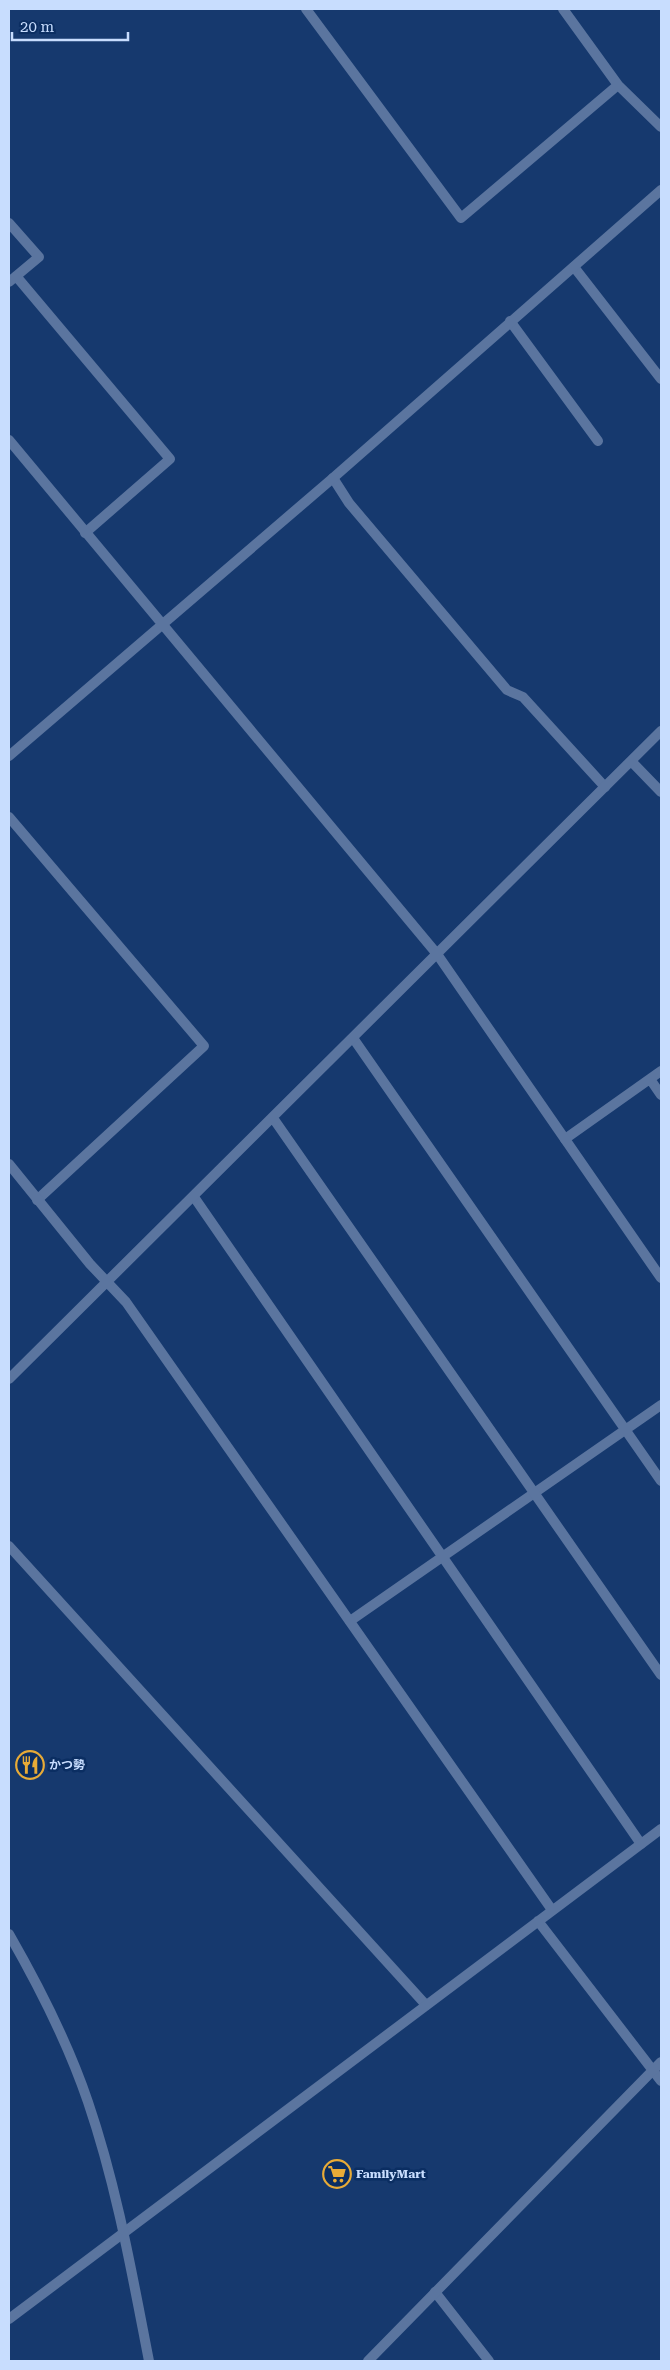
<svg xmlns="http://www.w3.org/2000/svg" width="670" height="2370" font-family="'Roboto Serif','Noto Sans JP',serif">
	<rect width="100%" height="100%" fill="#16396e"/>
	<g fill="none" stroke-linecap="round" stroke-linejoin="round">
		<path stroke="#5b759f" stroke-width="10" d="M9 223 39 257 9 282
			M574 267 661 379
			M16 276 170 459 85 533
			M510 321 598 441
			M333 478 349 503 507 690 523 697 605 787
			M9 817 204 1046 37 1200
			M353 1038 661 1481
			M650 1079 661 1095
			M565 1139 661 1071
			M194 1197 641 1844
			M9 1546 426 2005
			M350 1621 661 1405
			M435 2292 489 2361"/>
		<path stroke="#5b759f" stroke-width="10" d="M306 9 461 218 618 85
			M563 9 618 85 661 127
			M9 440 437 954 661 1278
			M9 756 333 478 661 190
			M631 761 661 792
			M273 1118 661 1675
			M9 1164 90 1264 126 1302 552 1910
			M9 1379 661 731
			M538 1921 661 2081
			M9 2319 661 1829"/>
		<path stroke="#5b759f" stroke-width="10" d="M9 1934C40 1988 68 2043 88 2102 117 2187 132 2274 149 2361
			M368 2361 661 2062"/>
	</g>
	<defs>
		<symbol id="restaurant-ring" viewBox="-11 -11 22 22"><circle r="9.5" fill="#0b2e62" stroke="#e8ab37" stroke-width="1.5"/><path d="M-5-6h1v4h1v-4h1v4h1v-4h1v5L-1.5 .5V6h-2V.5L-5-1ZM5-6V6H3V1.5H1.5Q1.5-4 5-6Z" fill="#e8ab37"/></symbol>
		<symbol id="supermarket-ring" viewBox="-11 -11 22 22"><circle r="9.5" fill="#0b2e62" stroke="#e8ab37" stroke-width="1.5"/><path d="M-6-5.5h2.5l.6 2H6L4.5 2H-2.5L-4.4-4H-6ZM-1.5 3.2a1.3 1.3 0 1 0 .1 0ZM3 3.2a1.3 1.3 0 1 0 .1 0Z" fill="#e8ab37"/></symbol>
	</defs>
	<g fill-rule="evenodd">
		<use href="#restaurant-ring" x="14" y="1749" width="32" height="32"/>
		<use href="#supermarket-ring" x="321" y="2158" width="32" height="32"/>
	</g>
	<g text-anchor="middle" stroke-width="5" stroke-linejoin="round" paint-order="stroke">
		<g font-size="12" font-weight="bold" fill="#c8ddfe" stroke="#0b2e62" text-anchor="start">
			<text x="49" y="1769">かつ勢</text>
			<text x="356" y="2178">FamilyMart</text>
		</g>
	</g>
	<rect width="670" height="2370" fill="none" stroke="#c8ddfe" stroke-width="20"/>
	<path d="M12 32v8h116v-8" fill="none" stroke="#c8ddfe" stroke-width="2.5"/>
	<text x="20" y="32" font-size="15" fill="#c8ddfe" stroke="#0b2e62" stroke-width="4" paint-order="stroke">20 m</text>
</svg>
